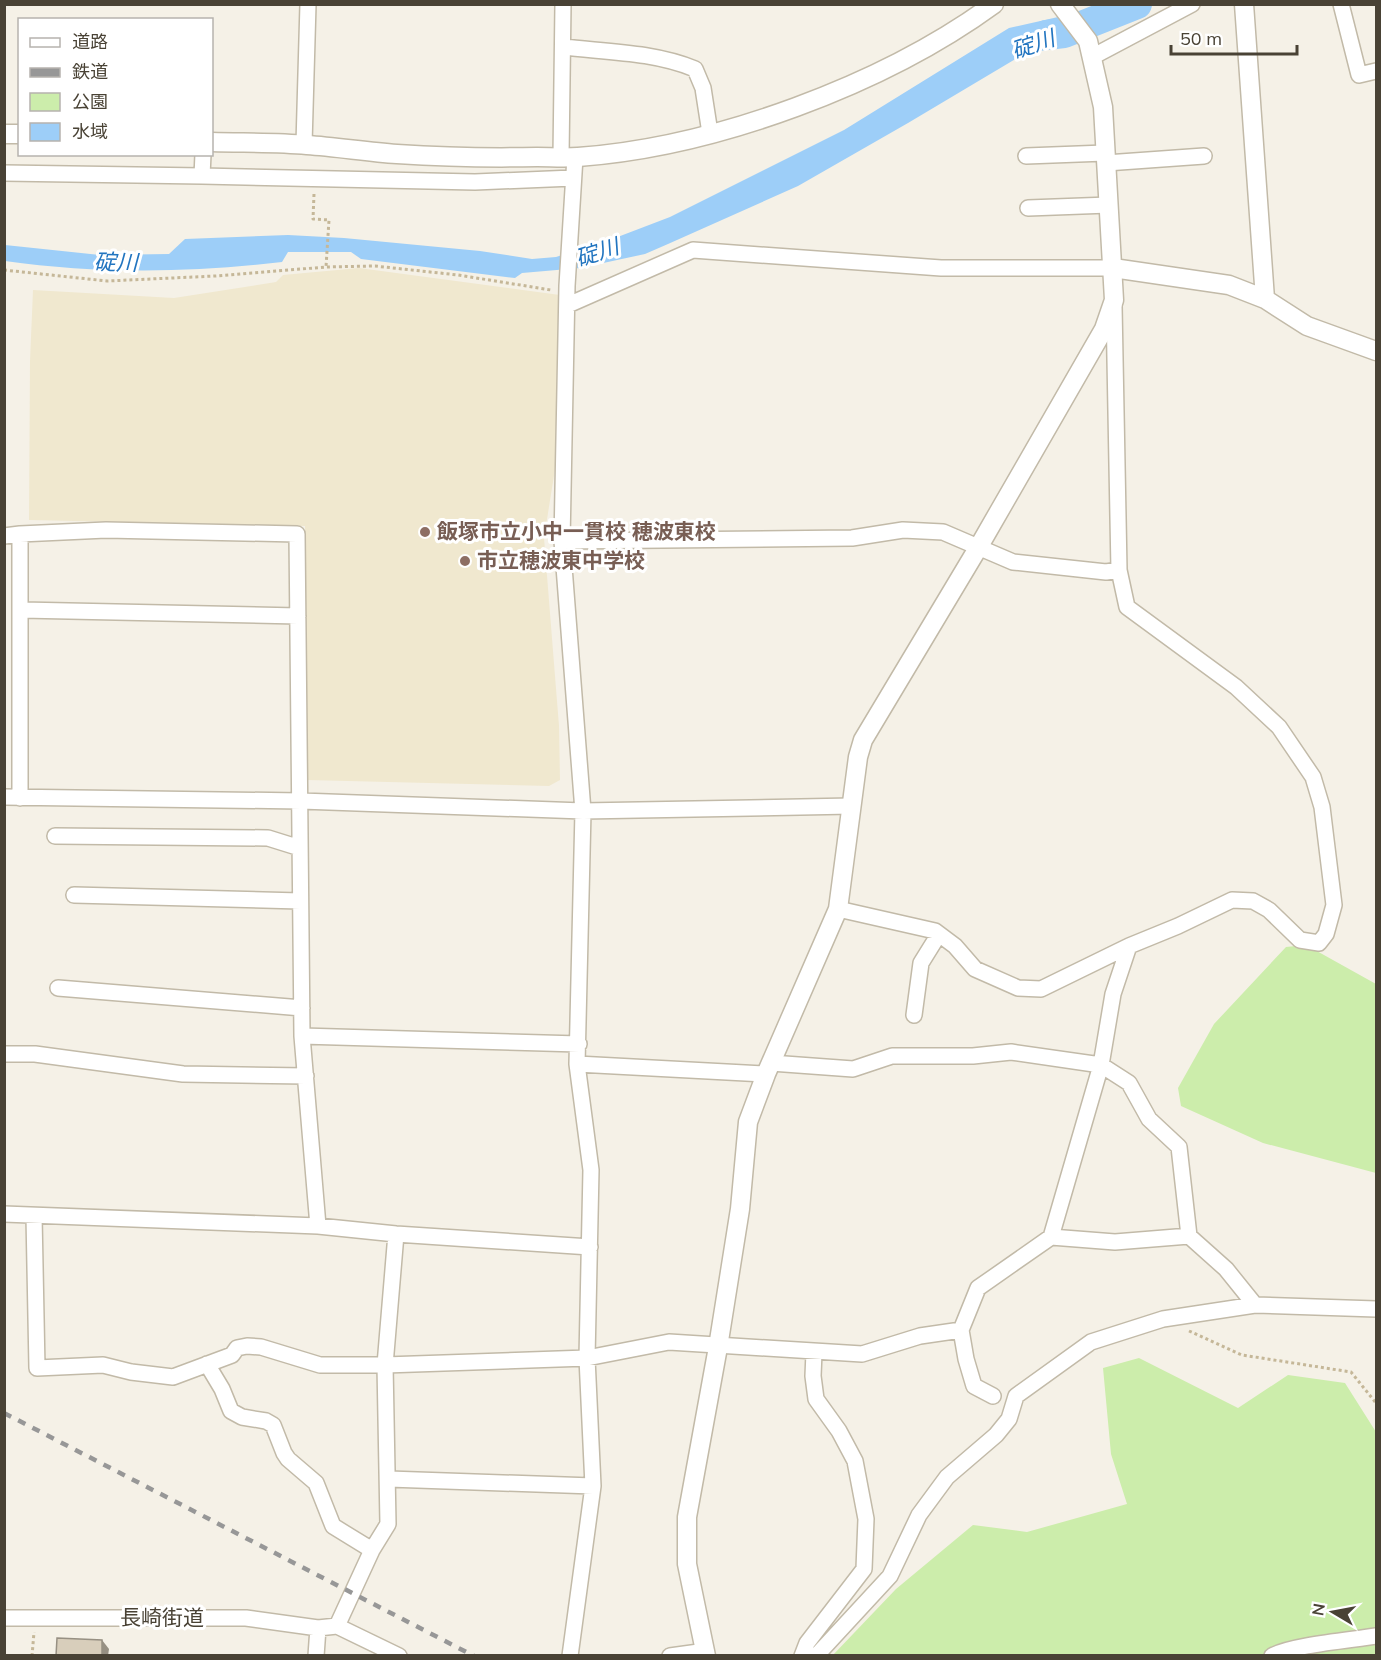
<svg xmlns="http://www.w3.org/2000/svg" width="1381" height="1660" font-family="Mulish,'Noto Sans JP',sans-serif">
	<rect width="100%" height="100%" fill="#f5f1e7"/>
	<path fill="#f0e8cf" d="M359 268 560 295 556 463 544 538 559 726 560 780 549 786 307 780 305 526 29 520 30 361 33 290 174 298 276 282 283 275Z"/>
	<path fill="#ccedab" d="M1306 945 1376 984V1173L1263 1143 1181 1106 1178 1088 1214 1024 1286 947Z
		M1139 1358 1238 1408 1288 1375 1345 1383 1376 1432V1655L832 1656 896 1589 973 1525 1027 1532 1127 1504 1111 1454 1103 1368Z"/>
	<path fill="#9dcef8" d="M1067 15 1083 35 1045 50 1019 57 908 123 798 186 668 244 645 254 580 268 522 273 515 278 361 259 351 252H288L282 262C190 273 96 274 5 261V245L100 255 169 254 185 239 288 235 344 238 480 251 532 259 556 257 615 238 670 217 844 130 1009 28Z"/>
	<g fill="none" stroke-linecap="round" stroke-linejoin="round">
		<path stroke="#9dcef8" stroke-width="30" d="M1047 35 1064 33 1137 4"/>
		<defs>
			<path id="minor" d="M1341 4 1359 75 1376 71
				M563 47C607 52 654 52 695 69L703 88 710 133
				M1092 57 1192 4
				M304 144 308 4
				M561 156 563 4
				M1026 156 1105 153
				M1106 163 1204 156
				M4 173 202 176 203 154
				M202 176 475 182 573 178
				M1028 208 1109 205
				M568 305 693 250 941 268H1113
				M20 534 106 530 297 534 302 1036 318 1226
				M4 536 20 534V798
				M562 541 852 538 903 530 943 532 1013 562 1106 572 1119 570
				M22 610 298 616
				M4 797 301 801 583 811 852 806
				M55 836 268 838 300 848
				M74 895 300 901
				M838 909 935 931 955 946 975 969 1018 988 1041 989 1129 946 1178 926 1232 900 1253 901 1269 910 1300 940 1319 943 1326 934 1334 905 1322 807 1313 777 1279 727 1236 687 1127 607 1119 570 1114 306
				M58 988 302 1008
				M914 1015 921 963 939 934
				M302 1036 579 1044
				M4 1054H35L183 1074 306 1076
				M771 1063 853 1069 892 1056H973L1011 1052 1101 1065 1129 1083 1149 1119 1179 1147 1189 1236 1226 1269 1255 1305
				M577 1064 766 1074
				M4 1214 318 1226 396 1234 590 1247
				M34 1216 37 1368 103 1365 131 1372 173 1377 232 1355 237 1348 247 1346 261 1347 320 1365H385L587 1358 669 1342 862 1354 920 1336 961 1330 978 1288 1051 1237 1101 1065 1113 994 1129 946
				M1051 1237 1115 1242 1189 1236
				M961 1330 966 1359 974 1386 993 1396
				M207 1364 222 1389 231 1411 242 1417 266 1421 273 1425 284 1453 288 1459 316 1483 333 1526 372 1550
				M389 1479 593 1486
				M4 1618H246L318 1628 337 1626 399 1656
				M337 1626 372 1550 388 1524 385 1365 396 1234
				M316 1656 318 1628
				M570 1656 593 1486 587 1358 591 1170 577 1064 583 811 562 541 567 286 575 157
				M670 1656 706 1651
				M802 1656 807 1643 864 1569 866 1519 855 1461 839 1431 816 1399 813 1376 814 1352
				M816 1656 890 1576 919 1515 947 1477 996 1435 1009 1419 1016 1396 1091 1342 1163 1319 1255 1305 1376 1309
				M1272 1656C1291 1645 1352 1640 1376 1636"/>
			<path id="tertiary" d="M1244 4 1265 299
				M4 134H20
				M212 142C243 143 275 142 307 145 337 147 367 152 397 154 443 157 490 158 537 157 550 157 564 158 578 157 715 147 883 85 994 4
				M1113 268 1229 285 1265 299 1307 326 1376 351
				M706 1656 687 1564V1517L718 1347 740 1209 748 1122 766 1074 838 909 858 757 863 740 978 548 1104 329 1114 300 1103 107 1088 41 1060 4"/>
		</defs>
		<use href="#minor" stroke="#c2baa8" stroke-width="18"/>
		<use href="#tertiary" stroke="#c2baa8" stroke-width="21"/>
		<path stroke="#c5b798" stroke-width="3" stroke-dasharray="3 3" stroke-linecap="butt" d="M314 194 313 219 329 220 326 267
			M4 270 107 281 215 276 326 267 375 266 458 275 551 290
			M1189 1331 1242 1355 1351 1372 1376 1403
			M32 1656 34 1632"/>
		<use href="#minor" stroke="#fff" stroke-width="15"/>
		<use href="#tertiary" stroke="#fff" stroke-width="18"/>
		<path stroke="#979797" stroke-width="4.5" stroke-dasharray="8 8" stroke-linecap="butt" d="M4 1413 474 1656"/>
	</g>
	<path fill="#979083" d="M102 1640 109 1649 108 1656H102Z"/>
	<path fill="#d8cebb" stroke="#979083" stroke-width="1.5" d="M57 1638 102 1640V1656H56Z"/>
	<g fill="#8d6e63" stroke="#fff" stroke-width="2">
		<circle cx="425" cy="532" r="6"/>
		<circle cx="465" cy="561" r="6"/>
	</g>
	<g text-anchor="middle" stroke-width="6" stroke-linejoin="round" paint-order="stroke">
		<g font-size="21" font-weight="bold" fill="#785e54" stroke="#fff" text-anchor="start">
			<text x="437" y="539">飯塚市立小中一貫校 穂波東校</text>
			<text x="477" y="568">市立穂波東中学校</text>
		</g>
		<g font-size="21" fill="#494235" stroke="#fff">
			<text x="162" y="1625">長崎街道</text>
		</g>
		<g font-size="22" font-style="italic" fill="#2275c0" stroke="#fff">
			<text transform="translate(1033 44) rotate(-19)" y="8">碇川</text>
			<text transform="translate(597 252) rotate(-18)" y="8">碇川</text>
			<text transform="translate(116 262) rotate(1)" y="8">碇川</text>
		</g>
	</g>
	<rect width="1381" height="1660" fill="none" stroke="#494235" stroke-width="12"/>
	<rect x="18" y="18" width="195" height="138" fill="#ffffff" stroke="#b6b3ae" stroke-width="1.5"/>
	<rect x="30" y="38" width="30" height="9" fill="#ffffff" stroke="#b6b3ae" stroke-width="1.5"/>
	<text x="72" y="48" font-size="18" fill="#494235">道路</text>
	<rect x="30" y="68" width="30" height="9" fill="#979797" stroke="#b6b3ae" stroke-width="1.5"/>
	<text x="72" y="78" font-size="18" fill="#494235">鉄道</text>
	<rect x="30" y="93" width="30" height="18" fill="#ccedab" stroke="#b6b3ae" stroke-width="1.5"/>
	<text x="72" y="108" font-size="18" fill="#494235">公園</text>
	<rect x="30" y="123" width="30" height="18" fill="#9dcef8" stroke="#b6b3ae" stroke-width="1.5"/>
	<text x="72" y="138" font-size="18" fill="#494235">水域</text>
	<g transform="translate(1333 1612) rotate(280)" stroke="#ffffff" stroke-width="4.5" paint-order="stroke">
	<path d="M0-4.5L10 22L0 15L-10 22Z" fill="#494235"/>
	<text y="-9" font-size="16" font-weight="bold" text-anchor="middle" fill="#494235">N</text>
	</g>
	<path d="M1171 45v9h126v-9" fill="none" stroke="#494235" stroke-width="3"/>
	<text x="1180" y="45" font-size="18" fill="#494235" stroke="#ffffff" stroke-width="4.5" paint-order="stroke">50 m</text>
</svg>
